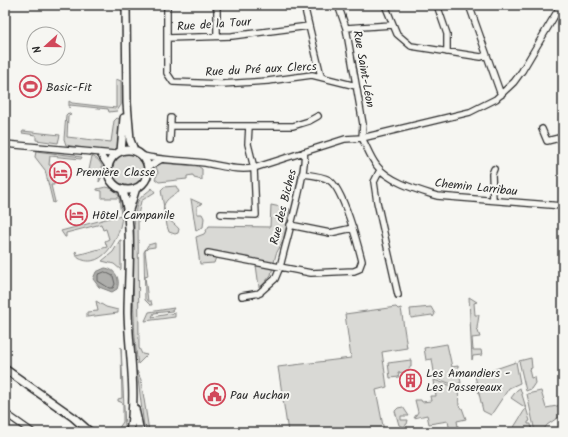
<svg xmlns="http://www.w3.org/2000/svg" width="568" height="437" font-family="Kalam,sans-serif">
	<rect width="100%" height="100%" fill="#f6f6f2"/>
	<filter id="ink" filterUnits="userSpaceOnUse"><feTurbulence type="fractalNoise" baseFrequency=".025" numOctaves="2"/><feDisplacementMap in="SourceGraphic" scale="8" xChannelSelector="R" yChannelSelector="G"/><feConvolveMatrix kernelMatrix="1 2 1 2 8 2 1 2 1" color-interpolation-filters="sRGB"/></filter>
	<g filter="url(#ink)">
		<path fill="#d9d9d5" stroke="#828280" d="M116 79 121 81V105L117 111 109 112 108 109 70 105 69 108V101L72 103 116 108Z
			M68 113 71 115 68 116 67 137 111 142 114 121 117 118 121 120 118 149 109 153 66 145 64 139 66 115Z
			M23 131 60 135 58 143 36 140V135L22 133Z
			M36 151 82 157 81 159 50 156 49 165 57 166 54 185H51L55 202 53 203 45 170 35 157Z
			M110 170a17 17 0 1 1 34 0a17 17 0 1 1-34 0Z
			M92 156C103 161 106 172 99 182L100 171 89 170Z
			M161 163 198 166 202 169V180L194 178 193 175 187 176V179L159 182 155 179 158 173 156 166Z
			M176 186 179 192C170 196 157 205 167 218 171 222 176 225 179 229L178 233 175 234 169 232 167 226 161 190 164 187Z
			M106 187C140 192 115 271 83 260 79 259 76 257 75 252L76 251 77 255 107 247 105 241 109 239 106 229 103 230 101 224 66 233V237H65L61 231 121 215 119 198H102V191L97 190V189Z
			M152 188 155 192 141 201 138 215 139 348 142 354 147 355 138 364C133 343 130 218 138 201 141 196 148 192 152 188Z
			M191 199 202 204 197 206V214H202L204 218 203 227 196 231Z
			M271 205 290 209 283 241 276 254 271 275 261 287H259L256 265 216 257 214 263 200 264 196 237 204 234 209 226 270 227Z
			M120 240H121V270L114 264 102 261 113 252Z
			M155 243V247L148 248 145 251 148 276 145 277 148 301H151L152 305H150L145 300 144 252 148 245Z
			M469 297 477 302 474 303 475 315H479L477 328 480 337 472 338 473 350H481L482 355 473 356 472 360Z
			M96 301 106 307 118 310V313L87 317V312L98 311Z
			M396 307 398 309 401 308 407 348 382 352 387 387 376 390 384 431 394 429 395 432H288L278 367 351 358 345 314Z
			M431 307 435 314 433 317 432 315 411 318 410 309Z
			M174 308 172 311 154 313 152 317 175 313V317L145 321 149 312Z
			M447 344 452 367 458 366 461 383H459L460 387 435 378 432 359 426 360 424 348Z
			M121 347 125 427 123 432H116L123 422V403L118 401V399L122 398Z
			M531 358 532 368 529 369 531 378 534 377 535 383 531 389 526 391 519 361Z
			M411 360V366L407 372 398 373 399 377 390 378 388 363Z
			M516 362 520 383 509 388 491 415 483 411 475 376Z
			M137 371 141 380 149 431 144 426Z
			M434 380 458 388 459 406 462 408 466 419 457 421 459 432H450L448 421 429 424 427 415 414 418 418 412 415 400H421L422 402 431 401 430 396H436Z
			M520 388 530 421 528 422V424H531L532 432H511L526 408 511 398 517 390Z
			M541 391 546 408 562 405 561 396 563 395V414L547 425 542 432H535L527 394Z
			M403 407 409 416H401V420H408L407 424 403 427 399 425 395 411 398 408Z"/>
		<path fill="#aeaeab" stroke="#7a7a78" d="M105 268C115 269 121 279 117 289L112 292 99 287 93 279 96 272Z"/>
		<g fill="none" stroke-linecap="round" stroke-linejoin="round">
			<path stroke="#5f5f5e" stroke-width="1" d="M105 272 113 276 115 284 113 288H109L98 281V275Z"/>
			<defs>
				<path id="minor" d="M167 5V73L173 82 222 84 268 81 312 75 356 86
					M217 5V36
					M304 5 321 76
					M338 5 346 28 363 124 362 138
					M385 5 397 34 411 46 481 57 486 55
					M437 5 447 34V52
					M469 5 501 95
					M346 28 392 25
					M167 38 232 36 309 26
					M171 126H293L309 121 318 116
					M542 129 547 141 563 137
					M362 138C367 147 370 157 377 166 389 182 418 190 437 196L563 206
					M170 140 171 118
					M5 144 114 154
					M100 154 108 166
					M143 156C164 161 184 160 205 163 223 166 237 171 254 168L345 139 362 138 470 112 496 99 514 82 522 71 561 5
					M148 167 160 160
					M380 170 374 182 377 202 398 295
					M493 200 492 174 494 169
					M221 214 256 215 254 168 248 144 249 126
					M290 225 330 233 353 228
					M563 240V246
					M208 253 311 273 354 271 359 269 362 261C358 245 343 188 329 180 322 176 310 175 302 174
					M258 294 275 279 280 267C285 245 308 169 304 152
					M242 296 260 293
					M5 413 32 432"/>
				<path id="major" d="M126 5 127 103 130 140 134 150
					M108 170a20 20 0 1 1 40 0a20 20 0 1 1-40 0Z
					M121 151 124 118
					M122 189C134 219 128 279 128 313 129 352 137 393 130 432
					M129 210 136 188
					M5 369 73 417 90 432
					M135 409 140 432"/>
			</defs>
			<use href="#minor" stroke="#2b2b2b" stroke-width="8"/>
			<use href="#major" stroke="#2b2b2b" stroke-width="10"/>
			<use href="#minor" stroke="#f6f6f2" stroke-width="5.5"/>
			<use href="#major" stroke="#f6f6f2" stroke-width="7"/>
		</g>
	</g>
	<defs>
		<symbol id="stadium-ring" viewBox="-11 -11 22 22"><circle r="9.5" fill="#f6f6f2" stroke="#d1495b" stroke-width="1.5"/><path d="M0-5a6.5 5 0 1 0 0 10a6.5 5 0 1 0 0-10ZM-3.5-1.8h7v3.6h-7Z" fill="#d1495b"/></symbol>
		<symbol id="hotel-ring" viewBox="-11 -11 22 22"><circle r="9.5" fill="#f6f6f2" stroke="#d1495b" stroke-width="1.5"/><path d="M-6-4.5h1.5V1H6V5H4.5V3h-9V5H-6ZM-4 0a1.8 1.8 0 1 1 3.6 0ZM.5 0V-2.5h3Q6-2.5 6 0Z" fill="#d1495b"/></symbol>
		<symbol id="building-ring" viewBox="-11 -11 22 22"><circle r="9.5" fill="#f6f6f2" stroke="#d1495b" stroke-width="1.5"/><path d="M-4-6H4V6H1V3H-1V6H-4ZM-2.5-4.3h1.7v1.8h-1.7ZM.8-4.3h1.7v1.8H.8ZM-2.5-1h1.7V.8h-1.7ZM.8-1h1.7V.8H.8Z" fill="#d1495b"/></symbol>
		<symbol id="civic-ring" viewBox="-11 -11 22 22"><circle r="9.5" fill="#f6f6f2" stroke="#d1495b" stroke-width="1.5"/><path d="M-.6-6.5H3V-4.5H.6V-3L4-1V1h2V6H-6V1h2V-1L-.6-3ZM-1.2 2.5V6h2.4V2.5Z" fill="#d1495b"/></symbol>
	</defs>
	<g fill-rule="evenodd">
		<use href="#stadium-ring" x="18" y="74" width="25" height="25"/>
		<use href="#hotel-ring" x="48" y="160" width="25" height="25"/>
		<use href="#hotel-ring" x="64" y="202" width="25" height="25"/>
		<use href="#building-ring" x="398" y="368" width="25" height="25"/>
		<use href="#civic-ring" x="202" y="382" width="25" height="25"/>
	</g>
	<g text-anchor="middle" stroke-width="4" stroke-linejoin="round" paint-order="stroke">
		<g font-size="12" fill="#2b2b2b" stroke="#f6f6f2">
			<text transform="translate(214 24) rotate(-4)" y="4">Rue de la Tour</text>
			<text transform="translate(261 69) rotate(-3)" y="4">Rue du Pré aux Clercs</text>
			<text transform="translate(364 69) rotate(80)" y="4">Rue Saint-Léon</text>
			<text transform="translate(476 187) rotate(6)" y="4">Chemin Larribau</text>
			<text transform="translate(283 207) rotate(-76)" y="4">Rue des Biches</text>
		</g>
		<g font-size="12" fill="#2b2b2b" stroke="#f6f6f2" text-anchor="start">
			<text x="46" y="91">Basic-Fit</text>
			<text x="76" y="176">Première Classe</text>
			<text x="92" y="219">Hôtel Campanile</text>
			<text x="426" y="377">Les Amandiers -<tspan x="426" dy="14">Les Passereaux</tspan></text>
			<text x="230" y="399">Pau Auchan</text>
		</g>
	</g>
	<rect width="568" height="437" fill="none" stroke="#f6f6f2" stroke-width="20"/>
	<rect x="10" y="10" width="548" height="417" fill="none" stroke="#2b2b2b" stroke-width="1.5" filter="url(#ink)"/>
	<g transform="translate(46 46) rotate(249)"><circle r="19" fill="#f6f6f2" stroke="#a5a5a2"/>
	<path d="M0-3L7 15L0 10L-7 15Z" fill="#d1495b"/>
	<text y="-6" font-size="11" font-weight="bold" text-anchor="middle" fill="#2b2b2b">N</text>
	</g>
</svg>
